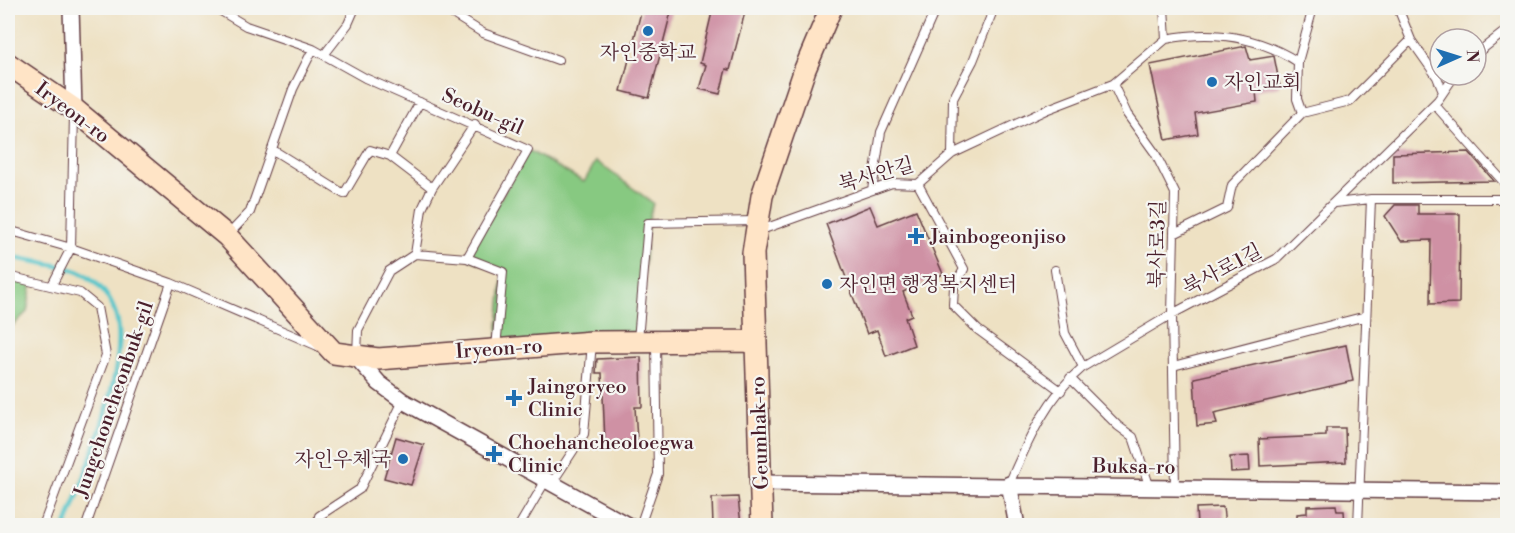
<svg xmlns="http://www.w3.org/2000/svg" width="1515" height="533" font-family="'Libre Bodoni','Noto Serif KR',serif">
	<rect width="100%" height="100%" fill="#f6f6f2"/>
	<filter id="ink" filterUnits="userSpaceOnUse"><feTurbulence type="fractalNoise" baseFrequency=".0167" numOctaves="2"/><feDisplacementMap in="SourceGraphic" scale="12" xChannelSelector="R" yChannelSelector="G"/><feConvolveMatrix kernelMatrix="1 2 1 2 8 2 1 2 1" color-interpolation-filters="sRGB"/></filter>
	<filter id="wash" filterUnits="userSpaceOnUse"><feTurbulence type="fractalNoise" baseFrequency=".008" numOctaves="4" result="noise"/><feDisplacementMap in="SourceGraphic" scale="24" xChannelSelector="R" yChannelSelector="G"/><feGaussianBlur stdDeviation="1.35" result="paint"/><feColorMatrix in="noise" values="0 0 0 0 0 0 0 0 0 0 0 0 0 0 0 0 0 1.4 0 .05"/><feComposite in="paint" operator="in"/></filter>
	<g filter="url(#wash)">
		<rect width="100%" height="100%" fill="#eee1c3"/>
		<path fill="#87c981" stroke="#687456" stroke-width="1.5" d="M528 150 584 182 596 161 653 203 648 223 638 342 496 348 503 272 467 258Z
			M8 276 32 281 27 312 8 330Z"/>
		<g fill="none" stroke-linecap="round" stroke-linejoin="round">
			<path stroke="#58c6cb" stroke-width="5" d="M8 256C26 261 74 266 87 276 103 287 112 300 117 319 129 366 84 479 66 526"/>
		</g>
		<g id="blocks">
			<path fill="#cf91a4" d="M642 8H672L649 98 621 91Z
				M713 8H746L730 70 726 69 720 94 699 89 706 65 700 63Z
				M1246 46 1250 60 1274 56 1280 87 1256 91 1257 102 1195 113 1198 134 1166 140 1150 65Z
				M1469 152 1494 181 1393 183V154Z
				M1395 205H1418V214H1460L1459 303 1430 304 1431 240 1401 241 1385 216Z
				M870 206 878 225 916 210 943 274 903 292 912 315 905 318 914 345 886 356 877 330 867 334 826 224Z
				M1346 345 1353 381 1214 413 1217 424 1197 426 1194 378Z
				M641 357 642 407H635L637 441 605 442 602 373H596L597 359Z
				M1326 428H1345L1346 462 1260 466 1259 439 1326 436Z
				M396 437 424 445 411 485 384 478Z
				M1249 456 1250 471 1231 472 1230 457Z
				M738 497 741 525H713L712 498Z
				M1336 505 1337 511H1344L1345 525H1297V514L1307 513V506Z
				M1223 507 1225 525H1197L1196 508Z"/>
		</g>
	</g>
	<g filter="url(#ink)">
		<use href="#blocks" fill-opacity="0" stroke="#633c42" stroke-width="1.5"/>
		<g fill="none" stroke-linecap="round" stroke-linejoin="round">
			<defs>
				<path id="lane" d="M216 8 246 26 313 49 365 78 528 150 467 258 415 254 389 271 358 330 357 355
					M443 8 483 33 558 60
					M1164 8 1166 39 1113 84 1127 114 1155 153 1175 193 1172 314 1175 487
					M1398 8 1411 40 1437 77 1443 92
					M1166 39C1212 30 1257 36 1298 62L1297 99 1302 113 1350 101 1411 40
					M1476 54 1508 29
					M324 55 348 24 355 8
					M1298 62 1313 8
					M1434 104 1508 187
					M74 114 71 248 171 283 320 347
					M273 150 344 194 370 150 390 156 420 102
					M952 154 953 99 973 61 994 8
					M390 156 432 188
					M918 184 964 269 954 287 953 305 978 330 1061 391
					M872 190 881 132 936 8
					M1334 203 1371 199H1508
					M8 230 71 248 52 285
					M761 230 892 183 918 184 952 154 1048 109 1113 84
					M1174 234 1227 208 1232 185 1302 113
					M228 235 250 212 293 89 313 49
					M415 254 422 209 432 188 475 124
					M467 258 503 272 496 348
					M1055 270 1065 333 1083 367
					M8 276 80 293 97 307 106 355 43 526
					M8 291V276
					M638 340 648 223 756 221
					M1173 366 1366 316
					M1070 378 1118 426 1133 437 1150 488
					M552 483 584 434 592 343
					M1009 484C1028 441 1046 398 1083 367L1172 314 1276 259 1438 100 1455 75
					M86 526 171 283
					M318 526 319 516 360 489 403 401
					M519 526 546 480
					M640 526 658 474 656 343
					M1358 526 1371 199"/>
				<path id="street" d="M71 8 74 109
					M357 358 379 383 403 401 629 526
					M760 483 1508 492
					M1009 484 1017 526"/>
				<path id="secondary" d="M8 64 74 109 227 236 334 353 378 359 592 342 755 341
					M762 526 753 253 762 196 805 69 831 8"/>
			</defs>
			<use href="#lane" stroke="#633c42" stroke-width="10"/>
			<use href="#street" stroke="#633c42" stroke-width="18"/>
			<use href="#secondary" stroke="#633c42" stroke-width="24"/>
			<use href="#lane" stroke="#fff" stroke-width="8"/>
			<use href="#street" stroke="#fff" stroke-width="15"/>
			<use href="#secondary" stroke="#ffe4c6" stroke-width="21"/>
		</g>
	</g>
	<g fill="#1f6fb2" stroke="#f6f6f2" stroke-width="2">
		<circle cx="648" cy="31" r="6"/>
		<circle cx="1212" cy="82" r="6"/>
		<path d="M913 227h6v6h6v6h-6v6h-6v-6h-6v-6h6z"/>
		<circle cx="827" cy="284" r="6"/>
		<path d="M511 389h6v6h6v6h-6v6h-6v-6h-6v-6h6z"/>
		<path d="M491 445h6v6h6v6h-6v6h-6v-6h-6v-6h6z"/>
		<circle cx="403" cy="459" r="6"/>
	</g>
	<g text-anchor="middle" stroke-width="4.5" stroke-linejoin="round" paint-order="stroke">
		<g font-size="20" fill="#4a1f2b" stroke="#f6f6f2" text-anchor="start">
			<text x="648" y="59" text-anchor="middle">자인중학교</text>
			<text x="1224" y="89">자인교회</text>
			<text x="930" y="243">Jainbogeonjiso</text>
			<text x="839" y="291">자인면 행정복지센터</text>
			<text x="528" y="393">Jaingoryeo<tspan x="528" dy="23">Clinic</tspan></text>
			<text x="508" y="449">Choehancheoloegwa<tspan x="508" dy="23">Clinic</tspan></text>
			<text x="391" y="466" text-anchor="end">자인우체국</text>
		</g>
		<g font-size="20" fill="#4a1f2b" stroke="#f6f6f2">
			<text transform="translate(483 111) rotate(24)" y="7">Seobu-gil</text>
			<text transform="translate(73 112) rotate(37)" y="7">Iryeon-ro</text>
			<text transform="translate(876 174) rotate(-16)" y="7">북사안길</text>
			<text transform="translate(1157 244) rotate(-89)" y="7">북사로3길</text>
			<text transform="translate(1222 269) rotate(-28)" y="7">북사로1길</text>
			<text transform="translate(499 348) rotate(-4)" y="7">Iryeon-ro</text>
			<text transform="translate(113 399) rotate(-71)" y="7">Jungchoncheonbuk-gil</text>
			<text transform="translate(759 433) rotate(-92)" y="7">Geumhak-ro</text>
			<text transform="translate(1134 466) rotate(1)" y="7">Buksa-ro</text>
		</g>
	</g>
	<rect width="1515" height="533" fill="none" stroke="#f6f6f2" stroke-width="30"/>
	<g transform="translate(1458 57) rotate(87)"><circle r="28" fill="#f6f6f2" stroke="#b1a0a2" stroke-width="1.5"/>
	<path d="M0-4.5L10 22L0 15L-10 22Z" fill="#1f6fb2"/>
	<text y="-9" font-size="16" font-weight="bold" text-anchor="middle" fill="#4a1f2b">N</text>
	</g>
</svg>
